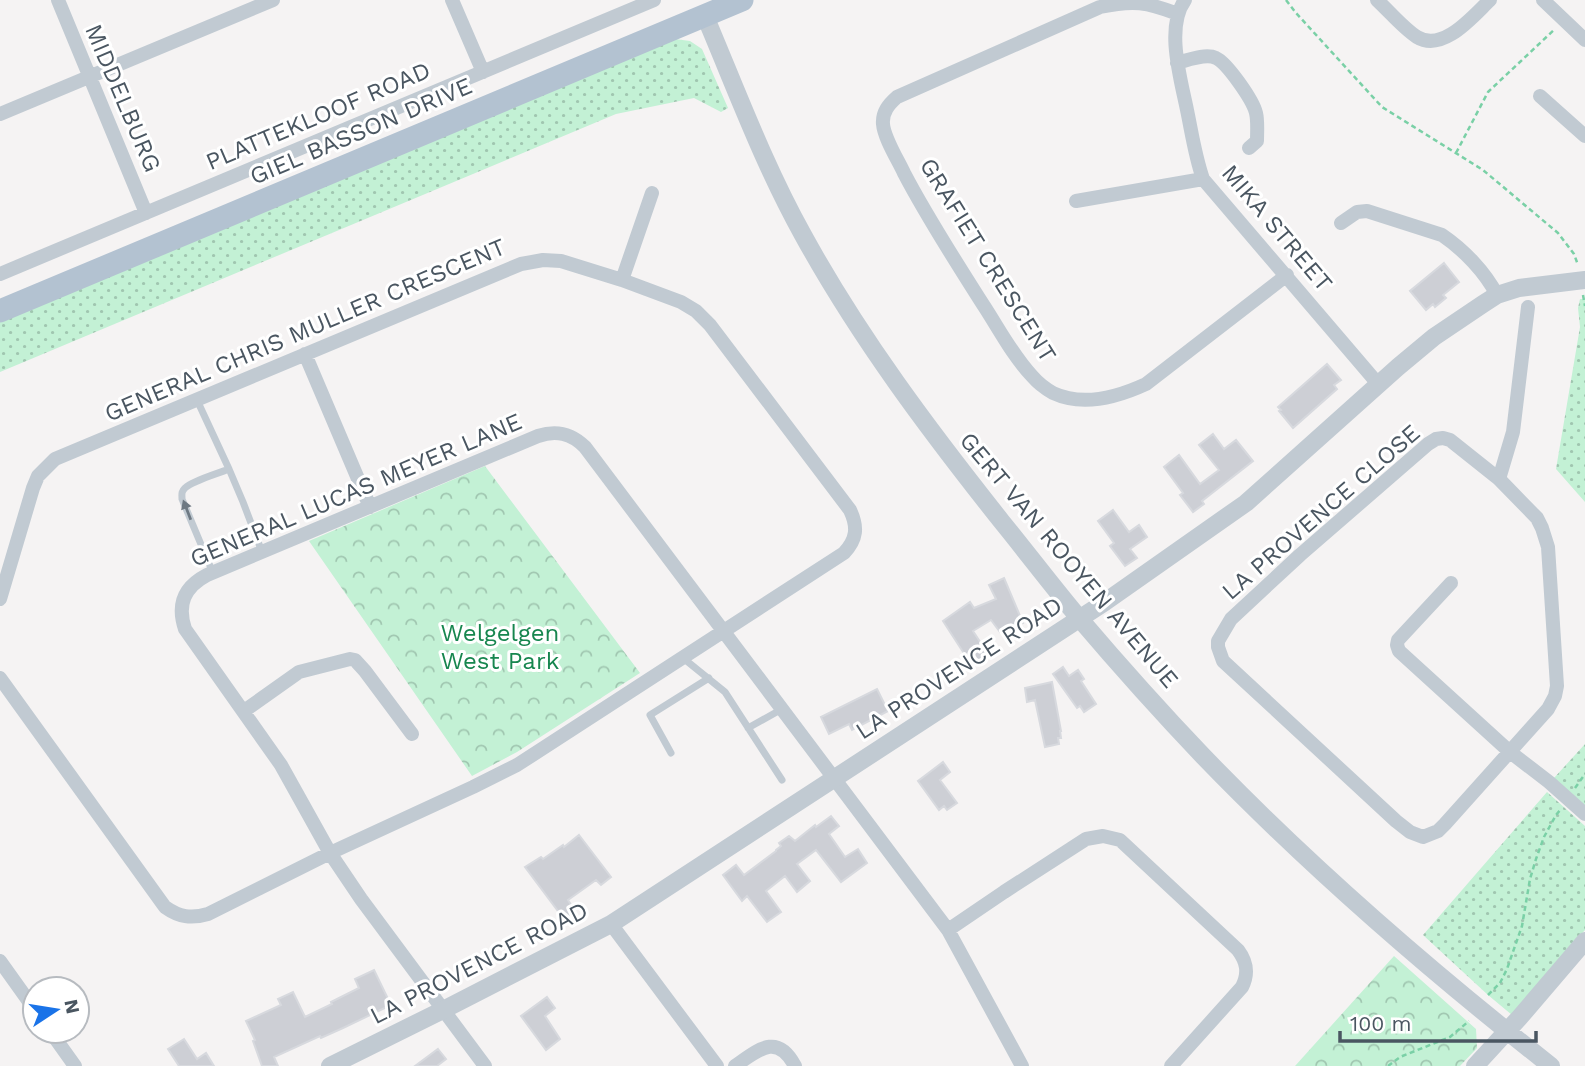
<svg xmlns="http://www.w3.org/2000/svg" width="1585" height="1066" font-family="'Work Sans',sans-serif">
	<defs>
		<pattern id="grass-dots" width="8" height="8" patternUnits="userSpaceOnUse" patternTransform="scale(1.75)"><rect width="8" height="8" fill="#c3f1d5"/><path d="M2 2h.1M6 6h.1" fill="none" stroke="#a0c6b0" stroke-width="1.8" stroke-linecap="round"/></pattern>
		<pattern id="forest-crowns" width="20" height="18" patternUnits="userSpaceOnUse" patternTransform="scale(1.75)"><rect width="20" height="18" fill="#c3f1d5"/><path d="M2 6a3 3 0 1 1 6 0M12 15a3 3 0 1 1 6 0" fill="none" stroke="#a0c6b0"/></pattern>
	</defs>
	<rect width="100%" height="100%" fill="#f5f3f3"/>
	<path fill="url(#grass-dots)" d="M675 39 690 41 702 49 728 108 721 112 694 98 616 114 0 372V321Z
		M1580 299H1585V502L1556 469 1580 327 1578 308Z
		M1585 744V806L1554 778Z
		M1547 792 1585 826V930L1512 1015 1488 995 1423 935Z"/>
	<path fill="url(#forest-crowns)" d="M485 466 640 673 517 752 472 776 309 541Z
		M1394 956 1476 1029 1477 1048 1460 1066H1295Z"/>
	<path fill="#cdcfd5" stroke="#d7d9de" stroke-width="2" d="M1444 263 1459 282 1443 295 1446 298 1435 307 1433 304 1426 310 1410 291Z
		M1327 364 1341 380 1334 385 1337 389 1293 428 1279 411 1281 410 1278 407Z
		M1213 434 1224 449 1236 440 1253 461 1202 501 1204 504 1193 512 1180 495 1183 493 1164 467 1179 455 1200 484 1219 470 1199 445Z
		M1113 510 1129 532 1139 525 1147 537 1130 549 1137 558 1125 566 1110 546 1114 543 1098 521Z
		M1004 578 1023 623 1000 632 991 620 973 631 988 654 978 661 972 651 965 655 943 621 970 602 974 608 996 599 989 585Z
		M1063 667 1069 676 1078 670 1084 679 1081 681 1096 704 1084 712 1080 706 1077 708 1053 674Z
		M1052 682 1061 731H1060L1061 738H1058L1059 744 1045 747 1035 700 1027 702 1025 688Z
		M877 689 888 711 852 730 849 724 829 734 821 717Z
		M943 762 950 772 940 780 957 803 947 810 944 806 939 810 918 781Z
		M831 816 839 826 829 834 845 857 858 849 867 863 841 882 816 850 797 864 810 881 797 892 785 876 766 891 781 912 767 922 747 896 742 901 723 875 736 865 744 875 776 851V850L781 846 779 843 789 836 795 841 815 825 816 827Z
		M579 835 611 877 601 885 596 880 568 900 575 911 564 919 525 867 541 857 543 859 563 845 564 847Z
		M374 970 391 1005 343 1028 321 1038 320 1036 274 1057 278 1066H262L253 1041 255 1040 246 1021 281 1005 278 999 293 992 305 1017 332 1004 331 1002 359 988 355 979Z
		M547 997 555 1008 545 1016 560 1039 546 1050 521 1016Z
		M184 1039 197 1059 206 1053 214 1066H179L168 1049Z
		M438 1049 446 1059 437 1066H415Z"/>
	<g fill="none" stroke-linecap="round" stroke-linejoin="round">
		<path stroke="#7ad0a6" stroke-width="2.5" stroke-dasharray="5 3.5" stroke-linecap="butt" d="M1286 0 1296 13 1382 107 1483 170 1558 233 1574 254 1578 265
			M1456 153 1488 92 1555 29
			M1583 295 1585 306
			M1575 788 1585 774
			M1488 995 1500 983 1507 969 1522 926 1530 879 1536 859 1544 837 1556 815 1561 809
			M1388 1066 1400 1057 1450 1037 1469 1021"/>
		<path stroke="#c1cad2" stroke-width="7" d="M197 400 229 469
			M213 573 182 499C182 494 181 492 185 488 194 480 217 474 229 469L243 502 262 552
			M683 658 725 692 782 780
			M748 728 782 709
			M671 753 650 715 709 678"/>
		<path stroke="#c1cad2" stroke-width="14" d="M58 0 146 213
			M452 0 483 72
			M1185 0C1165 27 1181 80 1187 110 1192 134 1195 156 1203 179L1379 385
			M1377 0C1390 12 1403 28 1417 37 1443 53 1473 16 1490 0
			M1543 0 1585 40
			M1178 14C1146 2 1134 0 1100 7L897 97C889 104 882 112 883 124 884 138 898 160 904 173 928 219 956 262 984 306 999 329 1013 356 1032 376 1038 383 1046 389 1053 393 1083 407 1118 397 1146 384L1287 275
			M1177 63C1188 60 1206 53 1216 58 1227 63 1253 100 1256 113 1258 121 1257 132 1257 141L1249 148
			M1540 96 1585 136
			M0 114 273 0
			M1076 201 1203 179
			M1341 223 1357 212 1367 211 1442 235C1464 250 1485 272 1497 295
			M0 274 654 0
			M622 280 652 193
			M305 354 370 507
			M1443 438 1450 440 1499 479 1537 518 1542 528 1548 547 1557 686 1555 696 1548 709 1445 824 1438 831 1423 837 1410 832 1396 821 1223 661 1218 647V641L1231 619 1300 555 1428 444 1436 439Z
			M1499 479 1513 432 1528 307
			M1451 583 1398 640 1397 645 1399 651 1510 752 1549 782 1585 814
			M0 599 33 488 38 476 55 459 521 264 543 260 561 261 622 280 681 302 696 311 710 325 850 510C858 527 857 539 844 553L517 765 473 787 330 853 208 914C191 919 179 917 165 907L0 678
			M244 711 299 672 350 659 355 660 365 671 412 734
			M611 924 717 1066
			M948 930 1004 892 1086 839 1103 836 1120 840 1238 950C1247 962 1249 973 1242 987L1171 1066
			M0 961 35 1010
			M50 1031 75 1066
			M485 1066 361 899 330 853 281 765 185 629C177 605 184 587 207 575L538 436C556 430 571 433 585 447L948 930 1022 1066
			M735 1066C758 1050 777 1032 795 1066"/>
		<path stroke="#c1cad2" stroke-width="18" d="M705 16C736 89 764 165 803 235 859 337 929 430 1002 522 1028 554 1053 587 1079 618 1119 665 1161 712 1203 756 1311 868 1429 970 1551 1066
			M330 1066 443 1010 611 924 1105 602 1246 503 1398 367 1434 337 1483 304 1497 295 1519 288 1585 280
			M1475 1066 1520 1017 1585 941"/>
		<path stroke="#b3c2d1" stroke-width="23" d="M0 311 742 0"/>
	</g>
	<defs><path id="oneway-solid" d="M-6-.8H1V-3.2L6.5 0L1 3.2V.8H-6Z" transform="scale(1.75)"/></defs>
	<use fill="#6e7983" href="#oneway-solid" transform="translate(187 510) rotate(-111)"/>
	<g text-anchor="middle" stroke-width="6" stroke-linejoin="round" paint-order="stroke">
		<g font-size="24" fill="#4a5661" stroke="#fff">
			<text transform="translate(123 98) rotate(67)" y="8">MIDDELBURG</text>
			<text transform="translate(318 116) rotate(-23)" y="8">PLATTEKLOOF ROAD</text>
			<text transform="translate(361 131) rotate(-23)" y="8">GIEL BASSON DRIVE</text>
			<text transform="translate(1277 228) rotate(50)" y="8">MIKA STREET</text>
			<text transform="translate(988 260) rotate(58)" y="8">GRAFIET CRESCENT</text>
			<text transform="translate(305 330) rotate(-23)" y="8">GENERAL CHRIS MULLER CRESCENT</text>
			<text transform="translate(356 490) rotate(-23)" y="8">GENERAL LUCAS MEYER LANE</text>
			<text transform="translate(1321 512) rotate(-41)" y="8">LA PROVENCE CLOSE</text>
			<text transform="translate(1069 560) rotate(50)" y="8">GERT VAN ROOYEN AVENUE</text>
			<text transform="translate(959 668) rotate(-33)" y="8">LA PROVENCE ROAD</text>
			<text transform="translate(479 963) rotate(-27)" y="8">LA PROVENCE ROAD</text>
		</g>
		<g font-size="24" fill="#17864f" stroke="#fff">
			<text x="500" y="641">Welgelgen<tspan x="500" dy="28">West Park</tspan></text>
		</g>
	</g>
	<g transform="translate(56 1010) rotate(78)"><circle r="33" fill="#ffffff" stroke="#b7bbc0" stroke-width="2"/>
	<path d="M0-5L12 26L0 18L-12 26Z" fill="#1a73e8"/>
	<text y="-10" font-size="19" font-weight="bold" text-anchor="middle" fill="#4a5661">N</text>
	</g>
	<path d="M1340 1031v10h196v-10" fill="none" stroke="#4a5661" stroke-width="3.5"/>
	<text x="1350" y="1031" font-size="21" fill="#4a5661" stroke="#ffffff" stroke-width="5" paint-order="stroke">100 m</text>
</svg>
